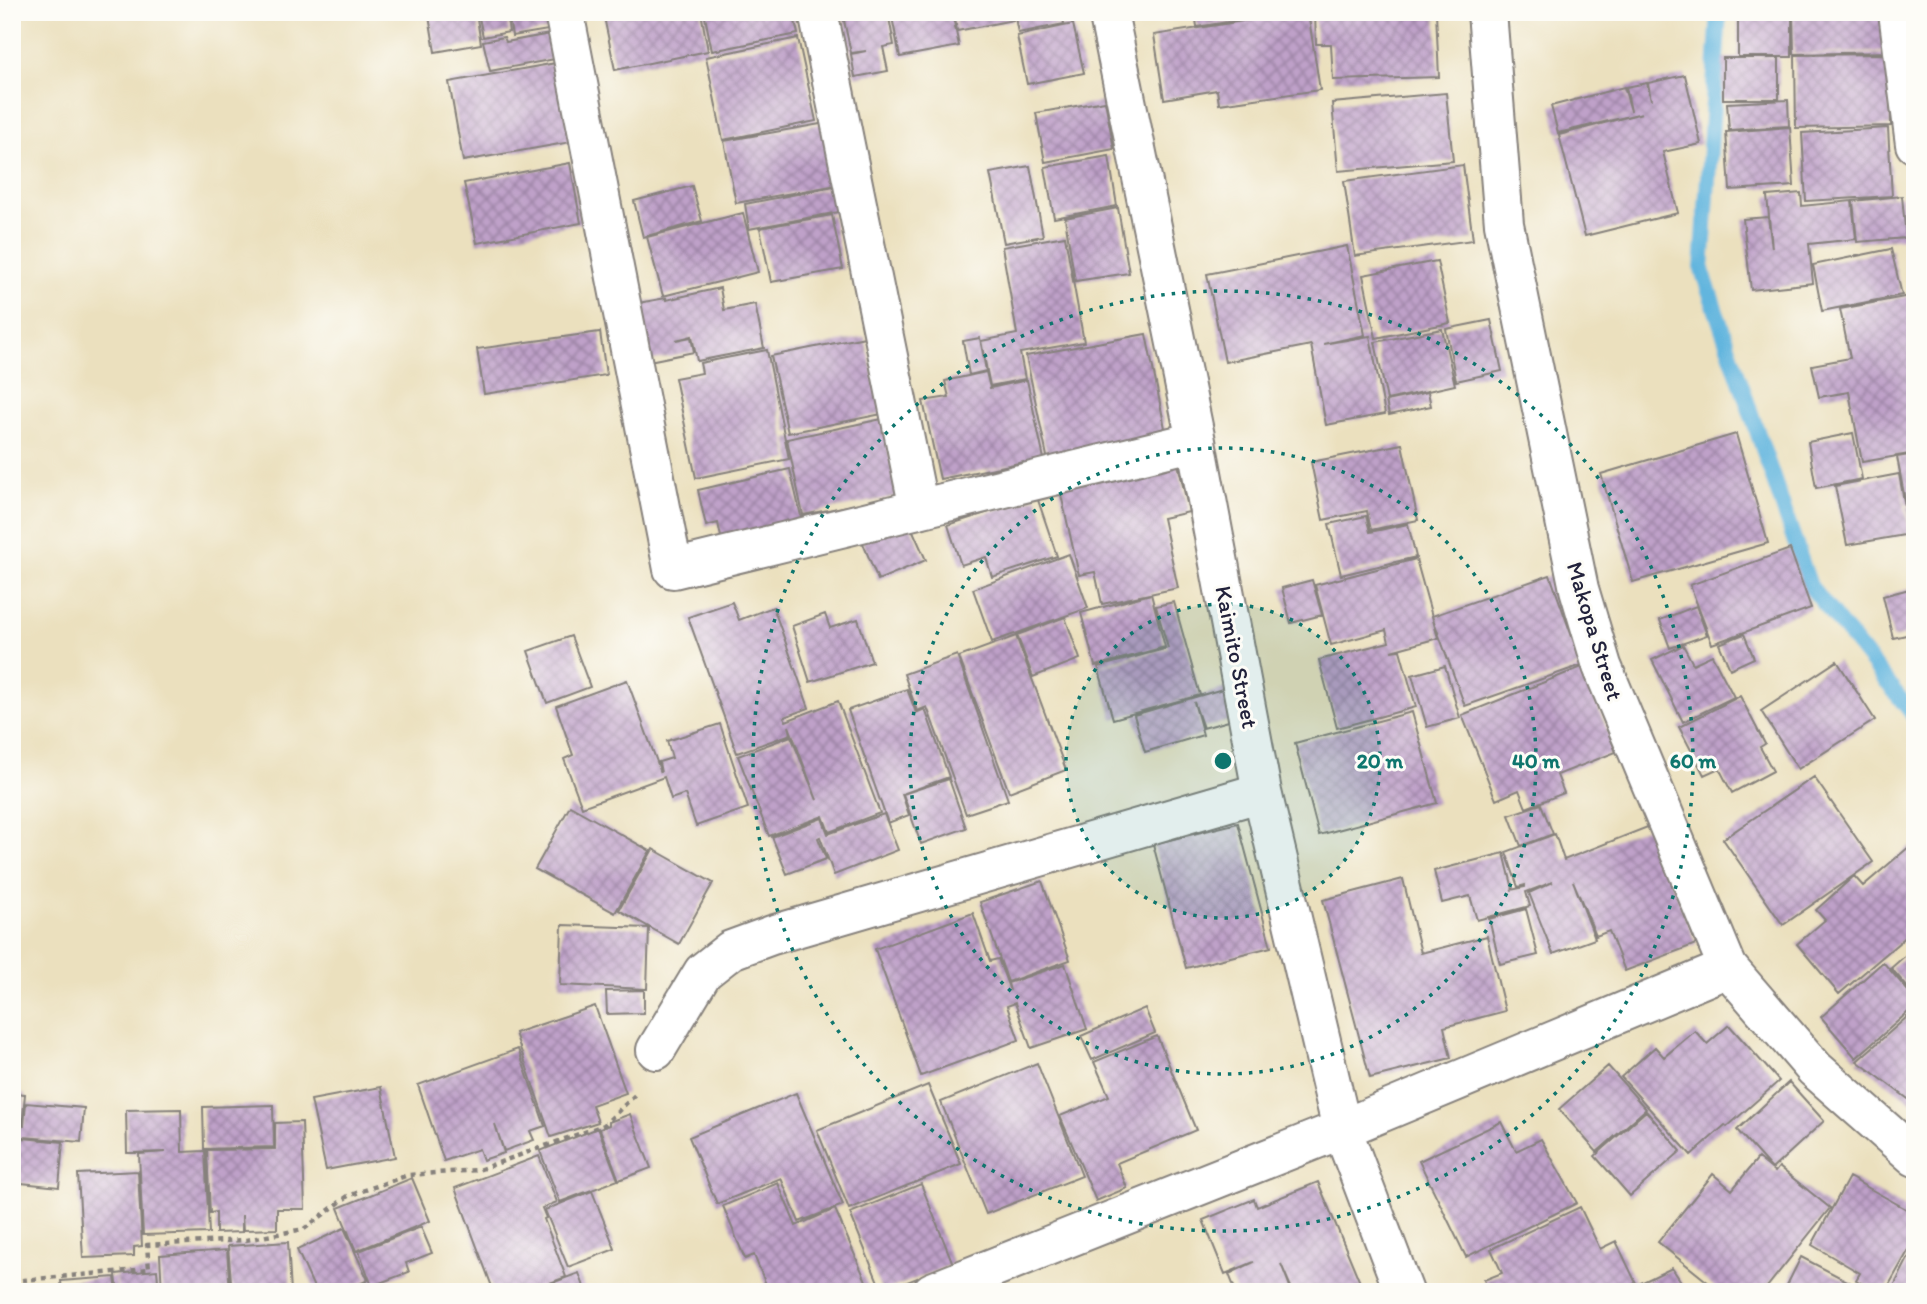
<svg xmlns="http://www.w3.org/2000/svg" width="1927" height="1304" font-family="Itim,sans-serif">
	<defs>
		<pattern id="building-cross-hatch" width="8" height="8" patternUnits="userSpaceOnUse" patternTransform="scale(1.75)"><rect width="8" height="8" fill="#bfa1c9"/><path d="M0 0l8 8M0 8l8-8" fill="none" stroke="#9b83a4"/></pattern>
	</defs>
	<rect width="100%" height="100%" fill="#fdfcf7"/>
	<filter id="ink" filterUnits="userSpaceOnUse"><feTurbulence type="fractalNoise" baseFrequency=".0143" numOctaves="2"/><feDisplacementMap in="SourceGraphic" scale="14" xChannelSelector="R" yChannelSelector="G"/><feConvolveMatrix kernelMatrix="1 2 1 2 8 2 1 2 1" color-interpolation-filters="sRGB"/></filter>
	<filter id="wash" filterUnits="userSpaceOnUse"><feTurbulence type="fractalNoise" baseFrequency=".00686" numOctaves="4" result="noise"/><feDisplacementMap in="SourceGraphic" scale="28" xChannelSelector="R" yChannelSelector="G"/><feGaussianBlur stdDeviation="1.57" result="paint"/><feColorMatrix in="noise" values="0 0 0 0 0 0 0 0 0 0 0 0 0 0 0 0 0 1.4 0 .05"/><feComposite in="paint" operator="in"/></filter>
	<g filter="url(#wash)">
		<rect width="100%" height="100%" fill="#ebe0be"/>
		<g fill="none" stroke-linecap="round" stroke-linejoin="round">
			<path stroke="#62b5de" stroke-width="16" d="M1719 12 1702 270 1810 586 1915 717"/>
		</g>
		<g id="blocks">
			<path fill="url(#building-cross-hatch)" d="M451 12H476L481 44 435 52 429 16Z
				M478 12H506L509 32 483 37Z
				M508 12H551L554 29 512 36Z
				M603 12H701L708 51 615 70Z
				M704 12H793L798 34 712 51Z
				M861 12H888L894 45 883 47 888 71 855 77 851 54 866 51 851 53 843 16Z
				M891 12H952L959 46 900 57Z
				M954 12H1011L1013 20 957 31Z
				M1014 12H1062L1064 24 1018 33Z
				M1195 12H1276V14L1197 27Z
				M1301 12H1308L1320 90 1219 104 1217 90 1164 99 1154 35Z
				M1315 12H1436L1439 77 1333 80 1331 44H1316Z
				M1738 12H1792V57H1738Z
				M1793 12H1888L1889 52 1794 54Z
				M1073 24 1084 73 1027 84 1017 36Z
				M550 34 555 59 490 71 483 41 504 37 506 42Z
				M798 38 816 121 723 140 706 57Z
				M1889 54 1891 126 1796 128 1795 55Z
				M1723 58H1779V99H1723Z
				M556 63 571 142 463 161 449 82Z
				M1685 75 1701 144 1663 152 1678 213 1585 236 1559 135 1642 113 1558 133 1551 106 1624 87 1631 111 1626 87 1647 83 1651 100 1648 83Z
				M1446 93 1453 161 1338 171 1332 103Z
				M1788 100 1789 126 1729 130 1727 103Z
				M1105 101 1114 149 1045 162 1036 113Z
				M826 123 837 185 736 203 724 141Z
				M1790 127 1794 186 1730 190 1726 132Z
				M1888 128 1892 196 1806 201 1802 133Z
				M1109 156 1117 206 1054 218 1045 167Z
				M570 163 581 223 477 243 464 183Z
				M1463 165 1473 240 1355 256 1344 181Z
				M1030 166 1043 236 1004 243 990 173Z
				M692 186 702 221 643 237 634 201Z
				M839 186 844 211 749 229 745 204Z
				M1801 193 1802 206 1852 201 1856 239 1809 244 1813 283 1751 290 1743 219 1768 217 1772 248 1767 196Z
				M1902 196 1906 238 1857 242 1853 201Z
				M1118 208 1129 273 1075 281 1065 218Z
				M743 213 758 272 663 296 647 237Z
				M832 215 843 269 771 282 760 228Z
				M1065 236 1084 342 1020 353 1025 379 990 386 981 341 1017 334 1002 247Z
				M1347 246 1365 335 1323 344 1370 336 1385 414 1326 425 1311 345 1225 362 1207 274Z
				M1891 249 1902 295 1822 311 1813 265Z
				M1437 261 1450 323 1376 338 1363 275Z
				M720 288 724 310 755 304 764 348 697 361 692 336 676 340 691 337 694 352 649 361 638 303 666 298V300Z
				M1915 295V453L1862 462 1849 392 1819 397 1812 365 1850 358 1840 309Z
				M1491 320 1502 371 1456 381 1446 329Z
				M1442 329 1455 385 1387 400 1375 342Z
				M600 332 606 375 484 394 477 349Z
				M1146 334 1168 443 1049 466 1026 356Z
				M865 337 882 414 788 433 771 356Z
				M980 338 986 371 969 375 963 341Z
				M767 350 789 459 696 478 675 378 702 373 700 363Z
				M986 372 990 388 1027 380 1044 459 993 503 987 471 1024 462 940 479 923 401 949 397 945 381Z
				M1428 392 1431 406 1389 415 1386 401Z
				M882 419 898 496 803 515 787 439Z
				M1853 433 1862 479 1816 488 1808 442Z
				M1736 434 1768 543 1633 582 1601 474Z
				M1402 444 1418 520 1371 530 1367 511 1323 520 1311 462Z
				M1915 454V503L1906 505 1897 457Z
				M1176 455 1189 512 1163 518 1178 588 1102 604 1095 572 1079 575 1058 481Z
				M790 469 804 529 723 546 718 523 706 526 698 490Z
				M1899 474 1910 534 1847 545 1835 486Z
				M1037 497 1057 556 992 577 986 557 961 565 948 525Z
				M1915 505V530L1912 531 1907 507Z
				M1366 516 1370 532 1408 524 1416 557 1341 575 1329 524Z
				M909 522 926 560 878 580 862 541Z
				M1790 549 1811 608 1712 644 1690 585Z
				M1069 554 1088 608 992 642 973 589Z
				M1416 559 1438 638 1391 651 1400 650 1416 707 1337 728 1319 660 1389 642 1386 630 1331 645 1315 585Z
				M1550 575 1582 665 1465 706 1432 616Z
				M1312 580 1322 615 1291 623 1282 588Z
				M1913 588 1915 633 1893 638 1883 596Z
				M1151 594 1165 647 1095 666 1081 613Z
				M732 602 739 620 773 607 809 708 784 717 786 721 838 701 880 813 829 832 823 816 769 836 738 756 791 736 817 800 789 726 791 734 737 753 688 617Z
				M1174 602 1200 695 1113 719 1098 667 1168 648 1156 606Z
				M1696 606 1707 635 1670 648 1660 620Z
				M825 614 830 628 858 619 872 662 810 682 792 626Z
				M1065 617 1080 659 1033 677 1017 635Z
				M1744 634 1754 658 1730 669 1719 644Z
				M571 636 590 687 547 703 528 651Z
				M1016 636 1066 770 1009 792 959 657Z
				M1683 645 1693 664 1712 655 1734 697 1683 722 1652 660Z
				M957 655 1008 800 966 814 927 707 917 711 904 674Z
				M1837 661 1875 720 1798 769 1761 711Z
				M1445 666 1460 718 1427 727 1412 675Z
				M1582 667 1616 752 1557 775 1564 793 1526 808 1519 790 1496 800 1462 715Z
				M627 680 661 773 659 762 672 758 667 741 720 724 748 808 696 826 685 794 671 799 664 777 582 807 564 759 573 755 556 706Z
				M1226 688 1236 719 1203 728 1194 702 1203 735 1145 752 1134 715Z
				M907 689 916 713 925 709 949 777 902 794 909 815 888 823 848 710Z
				M1740 696 1765 744 1760 747 1773 771 1732 793 1719 768 1704 775 1679 727Z
				M1412 712 1437 803 1319 835 1295 743Z
				M1814 777 1873 862 1783 925 1723 839Z
				M949 779 966 828 921 844 903 794Z
				M1541 804 1553 834 1521 846 1509 815Z
				M570 806 650 851 615 913 535 869Z
				M884 814 898 850 834 875 820 837 818 838 826 859 787 874 772 837 822 818 828 834Z
				M1238 823 1271 947 1186 968 1153 844Z
				M1650 826 1696 944 1625 971 1609 931 1596 936 1573 881 1595 939 1553 954 1529 893 1553 882 1526 892 1530 906 1477 920 1470 896 1442 903 1434 871 1504 853 1513 889 1511 890 1525 887V885L1518 887 1506 852 1555 834 1564 860Z
				M1910 846 1915 851V929L1839 994 1797 944 1825 920 1816 910 1854 876 1863 886Z
				M653 849 713 883 679 944 619 910Z
				M1403 879 1421 953 1487 936 1505 1011 1444 1027 1451 1058 1370 1078 1323 900Z
				M1042 881 1070 960 1008 982 980 902Z
				M1526 909 1538 955 1500 964 1489 919Z
				M973 913 990 961 998 959 1010 991 1008 983 1065 964 1087 1029 1031 1048 1015 1003 1007 1006 1019 1040 921 1076 875 949Z
				M562 925 649 928 647 989 560 985Z
				M1915 947V996L1891 968Z
				M1883 962 1915 999V1006L1856 1058 1821 1017Z
				M644 990V1013L607 1014 606 991Z
				M595 1006 626 1093 592 1105 598 1122 551 1137 515 1033Z
				M1145 1008 1155 1033 1092 1060 1081 1036Z
				M1915 1010V1104L1857 1061Z
				M1729 1025 1779 1081 1727 1127 1725 1125 1691 1155 1621 1077 1655 1047 1664 1057 1695 1031 1707 1044Z
				M1157 1036 1196 1130 1117 1163 1127 1188 1096 1201 1060 1116 1109 1096 1094 1062Z
				M518 1049 545 1126 530 1131 534 1140 504 1151 495 1124 504 1153 483 1160 479 1149 444 1161 418 1085Z
				M1037 1063 1082 1176 986 1214 941 1102Z
				M1608 1066 1646 1109 1597 1152 1559 1109Z
				M1789 1082 1824 1121 1772 1169 1737 1130Z
				M928 1085 961 1164 849 1209 817 1130Z
				M381 1087 395 1157 326 1170 311 1100Z
				M12 1093 25 1094 22 1126H24L26 1103 84 1108 81 1142 12 1136Z
				M796 1093 843 1205 799 1222 781 1178 717 1204 689 1137Z
				M273 1105 274 1147 204 1149 203 1107Z
				M181 1109 182 1152 205 1151 209 1233 143 1235 139 1154 166 1152 127 1153 126 1110Z
				M1646 1111 1681 1151 1630 1196 1595 1156Z
				M630 1114 651 1168 619 1180 600 1129 609 1125V1122Z
				M302 1122 305 1209H277V1229L243 1230 242 1215V1232L216 1233V1212L210 1213 207 1150 275 1149V1123Z
				M1501 1122 1516 1151 1541 1139 1577 1203 1466 1257 1419 1161Z
				M598 1128 618 1180 560 1202 540 1151Z
				M12 1137 63 1142 59 1187 12 1182Z
				M539 1156 557 1202 542 1208 546 1218 544 1219 566 1277 526 1292H494L455 1188Z
				M1758 1158 1775 1172 1779 1167 1830 1208 1763 1292H1720L1658 1242 1713 1174 1732 1190Z
				M138 1171 142 1246 134 1247V1256L83 1258 78 1174Z
				M1849 1177 1915 1214V1239L1885 1292H1877L1856 1280 1860 1273 1812 1245Z
				M412 1178 430 1221 356 1251 338 1208Z
				M1318 1182 1364 1292H1293L1281 1264 1292 1292H1236L1229 1274 1254 1262 1225 1274 1203 1220 1254 1199 1257 1207Z
				M778 1183 796 1226 835 1209 869 1288 859 1292H769L754 1255 745 1259 723 1206Z
				M921 1184 953 1264 882 1292 850 1213Z
				M592 1191 615 1249 568 1267 545 1210Z
				M1580 1207 1600 1249 1616 1241 1636 1283 1618 1292H1489L1484 1280 1502 1273 1491 1249Z
				M421 1227 432 1253 406 1263 409 1272 372 1286 359 1251Z
				M344 1228 368 1280 342 1292H316L297 1250Z
				M288 1242 291 1292H232L228 1246Z
				M1915 1245V1292H1891Z
				M227 1250 230 1292H162L160 1255Z
				M1801 1257 1853 1284 1849 1292H1796L1786 1287Z
				M1672 1268 1688 1292H1622Z
				M157 1270 159 1292H118L116 1274Z
				M579 1273 586 1292H530V1291Z
				M115 1277 117 1292H62L61 1281Z
				M366 1283 369 1292H347Z"/>
		</g>
	</g>
	<g filter="url(#ink)">
		<use href="#blocks" fill-opacity="0" stroke="#86817c" stroke-width="2"/>
		<g fill="none" stroke-linecap="round" stroke-linejoin="round">
			<defs>
				<path id="street" d="M564 12 673 569 1196 441
					M818 12 919 509
					M1108 12 1196 441 1262 792 1342 1129 1404 1292
					M1487 12 1504 224 1579 589 1602 666 1728 968 1815 1069 1915 1157
					M1898 12 1915 144
					M656 1050 703 972 731 950 772 935 1262 792
					M932 1292 1342 1129 1728 968"/>
			</defs>
			<use href="#street" stroke="#86817c" stroke-width="42"/>
			<path stroke="#86817c" stroke-width="4.5" stroke-dasharray="5 5" stroke-linecap="butt" d="M12 1281 149 1269 147 1245 246 1240 304 1229 348 1196 408 1175 478 1170 604 1125 637 1093"/>
			<use href="#street" stroke="#fff" stroke-width="38"/>
		</g>
	</g>
	<circle cx="1223" cy="761" r="157" fill="#0f766e" fill-opacity=".12"/>
	<g fill="none" stroke="#0f766e" stroke-width="3.5" stroke-dasharray="3.5 7">
		<circle cx="1223" cy="761" r="157"/>
		<circle cx="1223" cy="761" r="313"/>
		<circle cx="1223" cy="761" r="470"/>
	</g>
	<g text-anchor="middle" stroke-width="6" stroke-linejoin="round" paint-order="stroke">
		<g font-size="23" fill="#22223b" stroke="#fdfcf7">
			<text transform="translate(1595 631) rotate(73)" y="8">Makopa Street</text>
			<text transform="translate(1237 657) rotate(79)" y="8">Kaimito Street</text>
		</g>
	</g>
	<circle cx="1223" cy="761" r="10" fill="#0f766e" stroke="#fdfcf7" stroke-width="3.5"/>
	<g font-size="21" text-anchor="middle" font-weight="bold" fill="#0f766e" stroke="#fdfcf7" stroke-width="6" stroke-linejoin="round" paint-order="stroke">
		<text x="1380" y="768">20 m</text>
		<text x="1536" y="768">40 m</text>
		<text x="1693" y="768">60 m</text>
	</g>
	<rect width="1927" height="1304" fill="none" stroke="#fdfcf7" stroke-width="42"/>
</svg>
